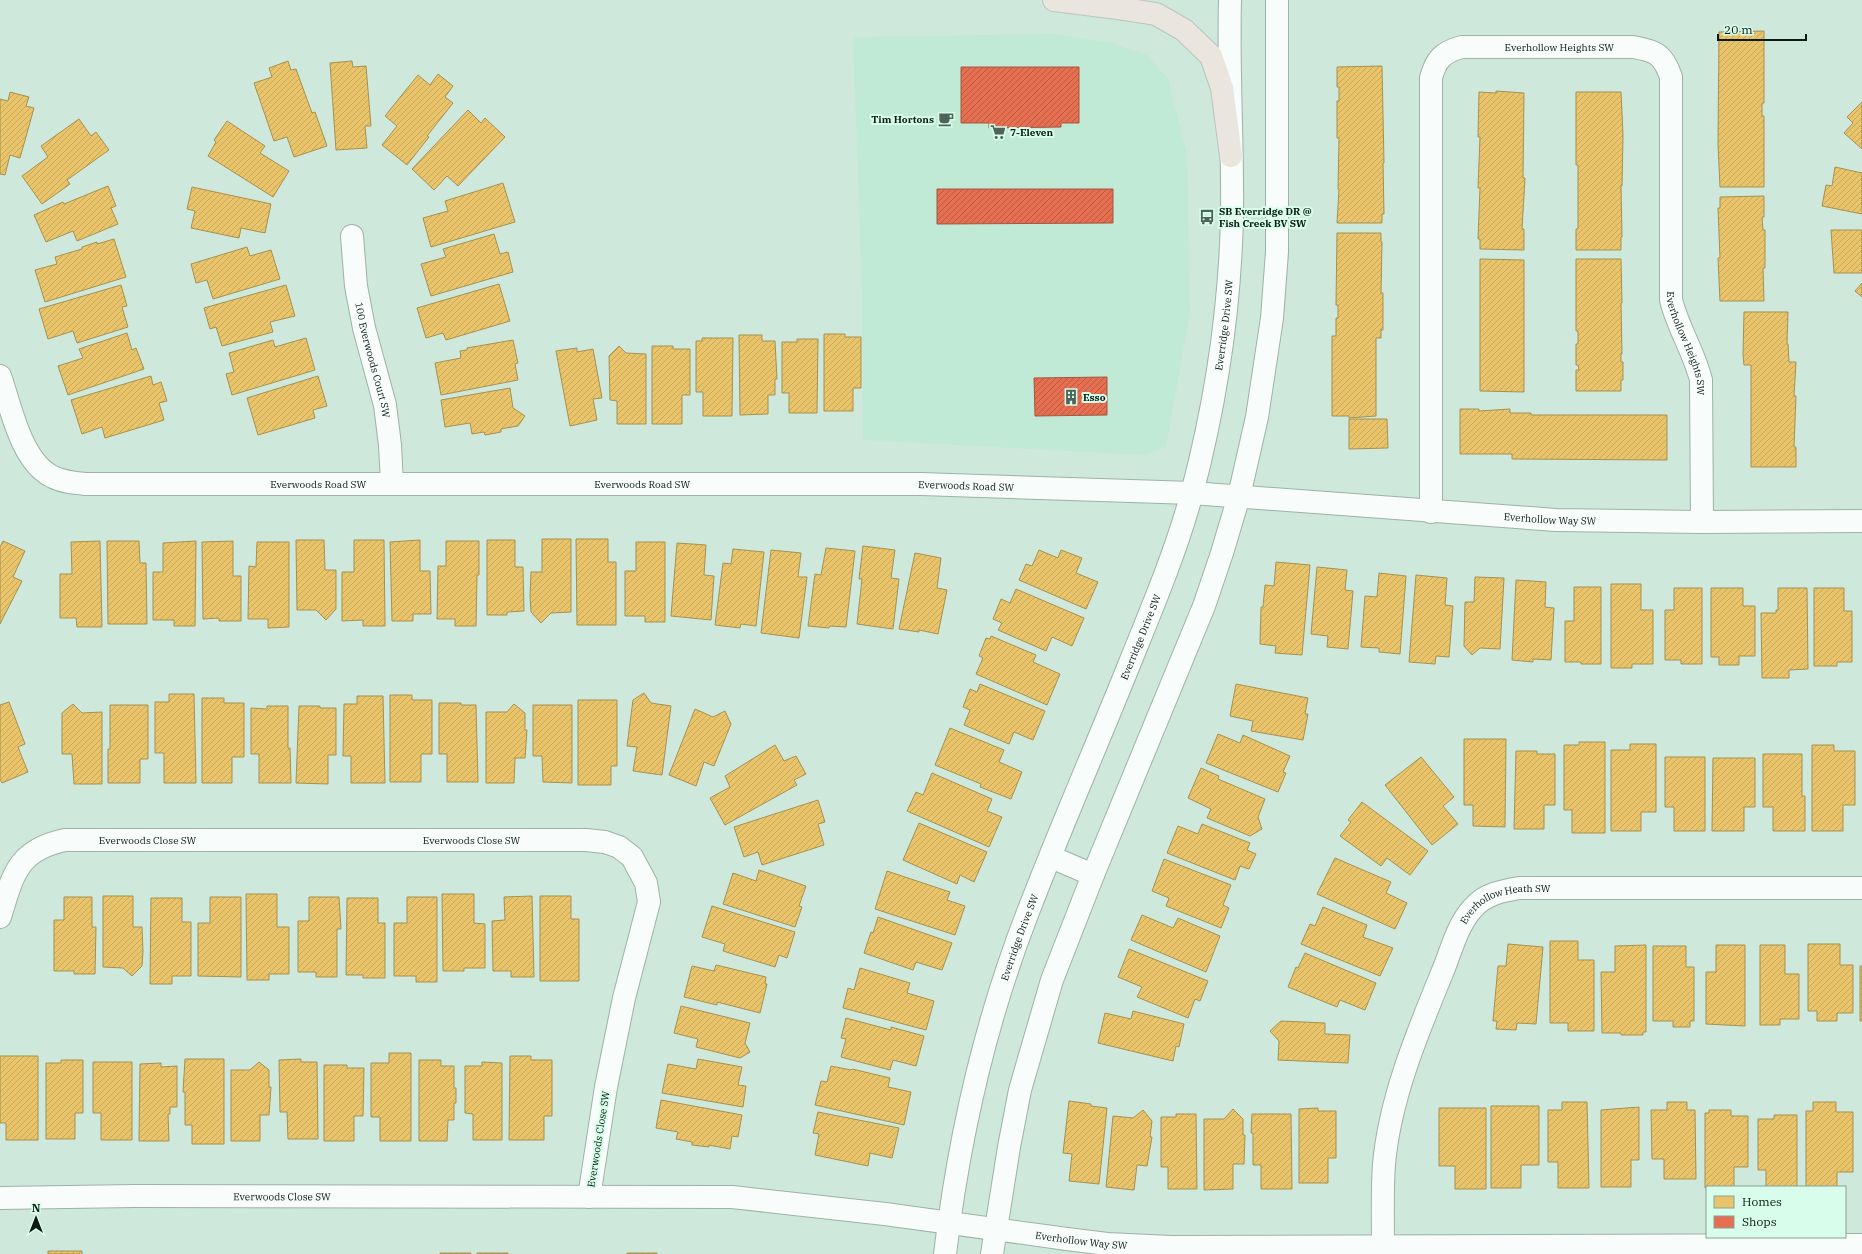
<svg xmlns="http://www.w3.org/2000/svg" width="1862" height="1254" font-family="'IBM Plex Serif',serif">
	<defs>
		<pattern id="homes-hatch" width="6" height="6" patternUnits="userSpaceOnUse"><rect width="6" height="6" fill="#e9c46a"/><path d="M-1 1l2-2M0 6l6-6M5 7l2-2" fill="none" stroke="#c6a85b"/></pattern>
		<pattern id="shops-hatch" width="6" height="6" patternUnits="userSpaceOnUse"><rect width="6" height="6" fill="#e76f51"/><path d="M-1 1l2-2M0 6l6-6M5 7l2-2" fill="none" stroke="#b95a42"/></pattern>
	</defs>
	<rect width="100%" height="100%" fill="#cee8db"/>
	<path fill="#c0ead6" d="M1055 34 1111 43 1147 55 1168 79 1187 154 1190 312 1166 447 1144 455 863 440 862 290 853 37Z"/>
	<path fill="url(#homes-hatch)" stroke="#a69150" d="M1764 31V103H1762V116H1764V187H1720L1718 144 1719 32Z
		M288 61 291 70 296 69 312 113 315 112 327 146 294 157 287 137 274 141 254 83 272 77 269 68Z
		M352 61 353 67 366 66 371 126H365L367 148 336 150 330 63Z
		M1382 66 1384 163H1383L1384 214H1382V223H1337L1339 189H1338L1339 138H1337V101H1339V87H1337V67Z
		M438 74 453 86 445 97 453 103 427 136 429 137 407 165 382 145 397 126 385 116 418 75 430 85Z
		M1496 91 1524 93 1523 178H1525L1522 229H1524V250L1480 249V239H1478L1480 188H1478L1480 137H1478L1479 92 1496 93Z
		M10 92 29 97 26 106 34 108 20 158 10 155 5 175 0 174V99L8 101Z
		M1576 92H1621L1623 135 1622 186H1621L1622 237H1621V250H1576V229H1578V165H1576Z
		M1862 102V149L1844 133 1853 123 1847 117Z
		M468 110 481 123 485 118 505 137 458 186 447 176 434 190 412 169Z
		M79 119 91 136 96 132 109 150 67 180 70 184 42 204 22 176 48 157 41 146Z
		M227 121 265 146 260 153 289 171 273 197 208 156 216 142 214 140Z
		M1835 167 1862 173V214L1822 206 1826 185 1832 186Z
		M503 183 515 222 431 247 423 218 448 211 445 201Z
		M108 186 116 206 111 208 118 224 77 241 73 231 46 242 34 215 63 202 64 204Z
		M192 187 271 204 265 233 241 228 239 238 191 228 195 211 187 209Z
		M1764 196V217H1762L1763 230H1765V268H1763L1764 301H1720L1718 258H1720L1718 208H1720V197Z
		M1831 230H1862V273H1834Z
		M1337 233H1381V242H1382L1381 293H1383V330H1381V338H1376V416L1349 418V416H1332V336H1336V318H1338V305H1336Z
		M494 234 500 254 508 252 513 272 431 296 421 264 446 257 443 249Z
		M114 239 126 277 45 302 35 270 57 264 55 257 82 249V247L97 242V244Z
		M247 247 250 256 271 250 280 279 213 299 207 280 196 283 191 264Z
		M1480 259 1524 260V392L1480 391Z
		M1576 259H1621L1622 303H1621L1622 354H1621V362H1623V380H1621V391H1576V370H1579L1578 365H1576V344H1578V331H1576Z
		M1862 283V297L1855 291Z
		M499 284 510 321 446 340 443 333 426 338 417 308Z
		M121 285 127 306 122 307 128 327 77 343 73 331 48 339 39 309Z
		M286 285 295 316 270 322 273 332 222 346 216 327 210 329 204 308Z
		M1744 312H1788L1787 344H1788L1789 362H1796L1794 396H1796L1794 447H1796V467H1751V365H1744L1743 355Z
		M127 333 132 350 136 348 144 369 68 395 58 366 83 358 79 349Z
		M824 334H845V337H861V388H853V411H824Z
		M739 335H762V341H775L777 379H775V395H768V414L740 415Z
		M306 338 315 370 232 395 226 374 234 372 229 353 273 340 275 347Z
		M702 338H733L732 416H703V392H696V341H702Z
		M797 339H818L817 413H789V393H782V342H797Z
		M513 340 518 363 515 364 518 380 441 395 435 363 461 358 460 351 467 350V348Z
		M619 346 626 353 646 354V424H617V401L610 400 609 356Z
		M652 346H673V349H690V395H682V424H652Z
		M577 348V352L593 349 602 398 593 399 597 420 570 426 556 351Z
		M151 376 153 385 161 382 167 401 159 403 164 420 105 438 102 427 82 434 71 400Z
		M318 376 327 406 313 410 315 418 258 435 247 398Z
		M510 388 513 408 525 416 518 426 501 429V432L485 435 484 432 472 434 470 423 445 427 441 400Z
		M1460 409H1479V411L1510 409V413H1531V415H1667V460L1512 459V454H1460Z
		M1349 419H1387L1388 448 1349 449Z
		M542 539H571V612L551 613 541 623 531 612 530 596 531 572H542Z
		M576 539H608V562H616V625H577Z
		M296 540H324L325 570H336V609L326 620 316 610H297Z
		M354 540H384L385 626H363V620L342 621V572H354Z
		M420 540V571H430L431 614H413V621H392L390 542Z
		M487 540H515V567H523L524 611 507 612V615H487Z
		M3 541 25 551 13 577 22 581 0 624V547Z
		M100 541 102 627H77L76 618H60V574H72L71 542Z
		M107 541H139L140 563H146L147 624H108Z
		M196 541 195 626H174V620H153V572H163V543Z
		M233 541V576H241V621H219V618L203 619 202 542Z
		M446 541H479V575H477L476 626H455V619H437L438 566H446Z
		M257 542H289V627L268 628V619H248L249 566 256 567Z
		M636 542H665V622H645V616H625V571H636Z
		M677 543 706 545 704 575 714 576 711 620 671 616Z
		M863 546 895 550 891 578 899 579 893 629 857 624 862 579H859Z
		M826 548 855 551 846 627 830 626 829 628 808 626 815 574 821 575Z
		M733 549 764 552 756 626 741 624 740 628 715 625 723 563 731 564Z
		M771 550 801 553 798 577H807L799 638 761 633Z
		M1039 550 1058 558 1061 550 1082 558 1076 573 1098 582 1086 609 1019 580 1026 564 1032 566Z
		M915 553 941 558 937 588 947 590 938 634 919 630V632L899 629Z
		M1276 562 1310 565 1302 655 1275 653 1276 646 1260 644 1261 607H1263L1265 585 1274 586Z
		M1317 567 1347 570 1345 590 1353 591 1348 649 1327 647 1328 636 1311 634Z
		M1379 573 1406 576 1400 654 1379 652V648L1361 647 1365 596 1377 597Z
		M1416 575 1447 578 1445 605 1453 606 1449 657 1436 656 1435 664 1409 662Z
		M1475 577 1504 578 1500 649 1480 648 1472 655 1464 646 1465 602H1474Z
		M1516 580 1546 582 1545 607 1554 608 1551 660 1533 659V662L1512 660Z
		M1611 584H1641V610H1653V664H1632V668H1611Z
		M1574 587H1601V664H1581V662H1565V621H1574Z
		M1674 588H1702V664H1681V660H1665V610H1674Z
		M1711 588H1743V606H1755V656H1739V665H1719V657H1711Z
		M1778 588H1807L1808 669 1789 670V678H1762L1761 613H1776V610H1778Z
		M1814 588H1844V611H1852V662H1837V666H1814Z
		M1016 589 1084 618 1072 646 1052 637 1046 651 998 630 1002 623 993 619 1001 599 1010 603Z
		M991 636 1036 655 1033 662 1060 674 1047 705 976 674 983 658 979 656 986 638 990 639Z
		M980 684 1045 711 1033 740 1014 732 1009 744 964 725 970 710 963 707 970 689 977 692Z
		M1236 684 1308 698 1305 714H1308L1303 740 1251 731 1253 721 1230 716Z
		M644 693 651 703 671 706 662 775 633 771 637 747 627 746 633 700Z
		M169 694H194L196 783H164V753H155V702H169Z
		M390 695H412V700H432V754H421V782H390Z
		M357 696H383L385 783H351V756H343L344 704H357Z
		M202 698H224V703H244V757H232V783H202Z
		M578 700H617V766H611V785H578Z
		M9 702 25 744 18 747 28 772 2 783 0 779V705Z
		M439 703H461V705H476L478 782H447V754H439Z
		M73 704 82 713 102 712V784H74L72 754H62V713Z
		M514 704 525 713V730H527L525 758H515L514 783H486V712H507Z
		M110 705H148V759H140V783H108V749H110Z
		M533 705H572V783L543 782 542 756H533Z
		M267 706H288V748H290L291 783H259V754H251V708L267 709Z
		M299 706H320V708H336V755H328V784L296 783Z
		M695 709 713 717 725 711 731 724 714 766 704 762 696 786 669 775Z
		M950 728 1004 750 999 762 1022 772 1011 799 980 787 981 784 935 765Z
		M1218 734 1240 743 1243 735 1290 756 1283 772 1286 773 1278 792 1206 763Z
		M1464 739H1506L1505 827 1473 826V805H1464Z
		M1579 742H1605V833H1572V810H1564V745H1579Z
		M1630 744H1656V812H1641V831H1611V750H1630Z
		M775 745 784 761 796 756 806 774 794 780 797 785 725 825 710 798 730 787 725 776Z
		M1812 745H1834V751H1855V805H1843V831H1812Z
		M1516 751H1537V754H1555V805H1544V829H1514Z
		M1763 754H1802V796H1805V831H1773V807H1763Z
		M1421 757 1454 797 1443 806 1458 824 1432 845 1385 785Z
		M1665 757H1705V831H1674V807H1665Z
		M1713 758H1755V807H1744V831H1712Z
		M1201 768 1219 776 1218 779 1265 799 1258 817 1262 829 1250 836 1207 818 1211 809 1188 798Z
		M932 773 992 799 987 811 1002 817 989 847 907 811 916 792 923 795Z
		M818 800 825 822 818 824 824 845 762 865 758 852 744 857 734 827Z
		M1362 802 1428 851 1410 875 1387 858 1381 866 1340 836 1351 822 1348 820Z
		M919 823 987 852 974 882 960 875 957 884 903 860Z
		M1202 824 1250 843 1247 850 1256 854 1249 869 1240 866 1235 880 1167 853 1178 826 1198 834Z
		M1335 858 1391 882 1386 893 1407 903 1395 929 1317 894Z
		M1164 859 1231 885 1223 905 1229 908 1221 928 1166 906 1169 898 1152 891Z
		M759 870 806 886 799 906 802 907 795 927 723 904 733 873 756 881Z
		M887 871 950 892 947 900 965 906 955 935 875 909Z
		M246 894H277V927H289V974H269V980H247Z
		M442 894H474V923L485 924V968H464V971H443Z
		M103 896H133V927H142L143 951 142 966 132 976 123 968 103 967Z
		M532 896 534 977H511V971H493L492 921 505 920 504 897Z
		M540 896H571V919H579V981H540Z
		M64 897H92V927H96L95 974H74V971H54V920H64Z
		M210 897H241V977L198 976V923H210Z
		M309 897H339L341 929H337V977H316V972H298V921H309Z
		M407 897H437V982H416V976H394V923H407Z
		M151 898H182V922H191V976H172V984H150Z
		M347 898H378V923H385V978H363V975H346Z
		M712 906 795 932 787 958 779 955 775 967 723 951 725 944 702 937Z
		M1323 907 1367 925 1363 937 1393 948 1380 976 1301 944 1310 924 1315 926Z
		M1142 915 1173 928 1178 918 1220 936 1206 972 1131 940Z
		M878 917 952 943 942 970 916 962 913 970 864 953 871 932 873 933Z
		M1550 941H1578V960H1594V1031H1568V1023H1550Z
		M1508 944 1543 947 1536 1024 1517 1023 1516 1030 1496 1029 1497 1021H1493L1498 966H1506Z
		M1808 944H1840V965H1853V1013H1837V1021H1817V1011H1808Z
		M1646 945V1032H1643V1035H1621V1033H1602L1601 972H1615V946Z
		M1716 945H1745V1026L1706 1024V972H1716Z
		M1760 945H1785V974H1799V1019H1780V1025H1760Z
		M1653 946H1686V967H1694V1021H1690V1027H1673V1021H1653Z
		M1129 949 1208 981 1200 1001 1195 999 1188 1018 1137 997 1142 987 1118 977Z
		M1305 953 1376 983 1365 1010 1340 1000 1337 1007 1288 987 1296 967 1298 968Z
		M716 965 766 977 765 984H767L760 1013 717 1002V1005L684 997 692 966 714 971Z
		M1860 966H1862V1021H1860Z
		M860 968 910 983 907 993 934 1001 926 1030 843 1008 848 988 854 990Z
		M681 1006 750 1023 745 1043 750 1052 740 1058 696 1047 698 1039 674 1033Z
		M1133 1011 1184 1024 1179 1047 1176 1046 1173 1061 1098 1043 1105 1013 1131 1019Z
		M846 1018 891 1030V1027L924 1036 916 1066 893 1060 890 1070 841 1057 846 1039 841 1038Z
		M1281 1021 1325 1023V1034L1350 1035 1348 1063 1278 1060 1279 1041 1270 1031Z
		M389 1053H411V1141H380V1117H371V1063H389Z
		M0 1056H38V1140H6V1123H0Z
		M510 1056H531V1060H552V1116H544V1140H509Z
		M185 1059H224V1144H192V1125H185V1092H183Z
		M301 1059V1062H317L318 1139H288L287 1112H280L279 1060Z
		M698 1059 742 1067 738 1085 746 1086 743 1107 662 1093 668 1064 696 1069Z
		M61 1060H83V1113H75V1139H46V1063H61Z
		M419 1060H441V1066H454V1088H456V1103H454V1120H448L447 1141H419Z
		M93 1062H132V1140H101V1113H93Z
		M259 1062 269 1070V1087H271L269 1115H260V1141H231V1070H250Z
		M482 1062 502 1063V1140H473V1114L465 1113V1066H482Z
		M161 1063V1067L177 1066V1107H170V1114H168L169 1141H139L140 1064Z
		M324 1065H347V1068H364L363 1116H354V1141H324Z
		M831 1066 851 1070 852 1069 890 1078 888 1087 911 1092 904 1125 815 1105 821 1081 827 1082Z
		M661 1100 742 1115 738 1137 732 1136 730 1149 709 1145V1147L692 1145V1142L676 1139 678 1132 656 1128Z
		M1069 1101 1091 1104V1106L1107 1108 1099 1184 1069 1181 1072 1154 1063 1153Z
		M1562 1102H1587L1589 1188H1558V1162H1548V1110H1562Z
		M1667 1102H1687V1110H1695L1696 1179H1664V1159H1652L1651 1110H1667Z
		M1813 1102H1836V1112H1853V1172H1837V1187H1806V1111H1813Z
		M1491 1106H1539V1165H1521V1188H1491Z
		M1639 1107V1160H1631V1187H1601V1110Z
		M1318 1108V1111H1336V1158H1328V1183H1299V1109Z
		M1439 1108H1486V1189H1455V1166H1439Z
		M1233 1109 1243 1119V1135H1245L1244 1164H1233V1189L1204 1190V1119H1224Z
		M1143 1110 1152 1121 1150 1137H1152L1147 1166 1137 1165 1134 1190 1106 1187 1113 1116 1133 1118Z
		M1709 1110H1731V1116H1748V1167H1734V1187L1705 1188V1113H1709Z
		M818 1112 899 1128 892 1158 870 1153 868 1166 815 1155 819 1134 813 1133Z
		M1176 1114H1196L1197 1189H1168V1167H1161V1117H1176Z
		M1252 1114H1291L1292 1189H1261V1165H1253V1133H1251Z
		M1774 1115H1797V1187H1766V1170H1758V1119H1774Z
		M48 1251H82V1254H48Z
		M440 1253H471V1254H440Z
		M477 1253H508V1254H477Z
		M627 1253H657V1254H627Z"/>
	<path fill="url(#shops-hatch)" stroke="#a4563e" d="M961 67H1079V123H1061V127L989 128V123H961Z
		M937 189H1113V223L937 224Z
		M1107 377V415L1035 416 1034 378Z"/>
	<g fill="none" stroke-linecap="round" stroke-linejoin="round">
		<defs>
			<g id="minor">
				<path id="s1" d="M352 236 356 286 364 328 385 405 390 445 392 484"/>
				<path id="s2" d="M0 376C11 407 21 462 53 477 63 482 75 483 86 484H921L1192 493 1556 520 1702 522 1862 521"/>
				<path id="s3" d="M1431 512V78C1436 59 1443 52 1462 47H1633C1656 51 1663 54 1671 77V300C1678 328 1694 352 1701 380L1702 522"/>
				<path d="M1051 857 1093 875"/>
				<path id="s4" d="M0 917C13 875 17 850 65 840H586L605 842 619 847 632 857 646 883 649 902 624 998 606 1087 589 1197"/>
				<path id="s5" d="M0 1198 135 1196 732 1197 885 1214 1067 1239 1107 1244 1171 1247 1862 1245"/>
				<path id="s6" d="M1383 1246C1383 1219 1382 1191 1384 1164 1390 1098 1417 1034 1442 973 1451 952 1457 925 1473 908 1485 894 1502 891 1519 888H1862"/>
				<path id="s7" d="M945 1254C959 1137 985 1022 1028 912 1060 829 1096 747 1129 665 1152 608 1176 552 1192 493 1216 402 1230 310 1232 216 1233 144 1228 72 1230 0"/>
				<path d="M992 1254 1009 1147 1020 1090 1052 980 1093 875 1204 606 1222 553 1239 496 1257 417 1272 318 1277 252V0"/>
			</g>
			<path id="major" d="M1054 0 1110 7 1156 14 1184 30 1211 56 1222 88 1231 156"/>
		</defs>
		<use href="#minor" stroke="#9db2a8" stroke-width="24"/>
		<use href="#major" stroke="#b8c5bf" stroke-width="24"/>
		<use href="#minor" stroke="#f8fcfa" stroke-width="22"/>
		<use href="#major" stroke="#ebe5df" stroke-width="22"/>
	</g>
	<defs>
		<symbol id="cafe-bare" viewBox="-9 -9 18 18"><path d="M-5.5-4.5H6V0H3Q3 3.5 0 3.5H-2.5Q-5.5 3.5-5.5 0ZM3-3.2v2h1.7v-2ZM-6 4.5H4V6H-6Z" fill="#4e6359" stroke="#d8fdeb" stroke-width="2.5" paint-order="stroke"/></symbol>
		<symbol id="supermarket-bare" viewBox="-9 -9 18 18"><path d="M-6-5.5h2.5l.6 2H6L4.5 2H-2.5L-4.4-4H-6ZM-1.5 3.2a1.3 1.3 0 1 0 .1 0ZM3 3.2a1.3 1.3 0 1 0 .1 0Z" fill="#4e6359" stroke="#d8fdeb" stroke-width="2.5" paint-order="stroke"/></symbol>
		<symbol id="bus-bare" viewBox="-9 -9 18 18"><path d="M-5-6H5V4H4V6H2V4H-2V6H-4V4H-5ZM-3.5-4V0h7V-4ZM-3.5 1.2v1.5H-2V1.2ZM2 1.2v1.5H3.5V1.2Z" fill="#4e6359" stroke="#d8fdeb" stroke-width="2.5" paint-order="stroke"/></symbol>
		<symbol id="building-bare" viewBox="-9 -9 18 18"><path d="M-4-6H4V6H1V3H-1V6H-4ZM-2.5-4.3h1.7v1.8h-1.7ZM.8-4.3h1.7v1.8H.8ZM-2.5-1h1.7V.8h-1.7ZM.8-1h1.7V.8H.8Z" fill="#4e6359" stroke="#d8fdeb" stroke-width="2.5" paint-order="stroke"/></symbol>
	</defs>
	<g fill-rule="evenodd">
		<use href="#cafe-bare" x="935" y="108" width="22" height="22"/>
		<use href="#supermarket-bare" x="987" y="121" width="22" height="22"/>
		<use href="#bus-bare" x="1196" y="206" width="22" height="22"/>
		<use href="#building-bare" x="1060" y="386" width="22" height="22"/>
	</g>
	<g text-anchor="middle" stroke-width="4" stroke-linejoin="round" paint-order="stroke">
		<g font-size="10" fill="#091b13" stroke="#d8fdeb">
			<text dy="4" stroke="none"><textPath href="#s3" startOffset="578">Everhollow Heights SW</textPath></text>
			<text dy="4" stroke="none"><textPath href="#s7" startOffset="974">Everridge Drive SW</textPath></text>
			<text dy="4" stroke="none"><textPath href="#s3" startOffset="973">Everhollow Heights SW</textPath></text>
			<text dy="4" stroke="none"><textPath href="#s1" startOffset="126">100 Everwoods Court SW</textPath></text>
			<text dy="4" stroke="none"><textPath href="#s2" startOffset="383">Everwoods Road SW</textPath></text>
			<text dy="4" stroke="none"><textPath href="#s2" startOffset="707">Everwoods Road SW</textPath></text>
			<text dy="4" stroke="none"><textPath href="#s2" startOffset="1031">Everwoods Road SW</textPath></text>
			<text dy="4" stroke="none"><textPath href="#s2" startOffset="1616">Everhollow Way SW</textPath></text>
			<text dy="4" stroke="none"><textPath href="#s7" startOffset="650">Everridge Drive SW</textPath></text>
			<text dy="4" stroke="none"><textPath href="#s4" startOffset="191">Everwoods Close SW</textPath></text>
			<text dy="4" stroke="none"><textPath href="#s4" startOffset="515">Everwoods Close SW</textPath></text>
			<text dy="4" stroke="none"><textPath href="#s6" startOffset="387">Everhollow Heath SW</textPath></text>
			<text dy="4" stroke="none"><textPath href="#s7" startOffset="326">Everridge Drive SW</textPath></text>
			<text transform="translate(598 1139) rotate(-81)" y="4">Everwoods Close SW</text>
			<text dy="4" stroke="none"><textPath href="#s5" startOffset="282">Everwoods Close SW</textPath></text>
			<text dy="4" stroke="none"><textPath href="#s5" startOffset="1084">Everhollow Way SW</textPath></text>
		</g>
		<g font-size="10" font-weight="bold" fill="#091b13" stroke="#d8fdeb" text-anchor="start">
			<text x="934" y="123" text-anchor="end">Tim Hortons</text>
			<text x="1010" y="136">7-Eleven</text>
			<text x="1219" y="215">SB Everridge DR @<tspan x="1219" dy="12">Fish Creek BV SW</tspan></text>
			<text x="1083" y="401">Esso</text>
		</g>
	</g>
	<rect x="1706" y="1186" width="140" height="52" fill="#d8fdeb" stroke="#85a395"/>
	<rect x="1714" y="1196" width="20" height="12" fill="#e9c46a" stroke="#85a395"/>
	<text x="1742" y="1206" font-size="12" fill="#091b13">Homes</text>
	<rect x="1714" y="1216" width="20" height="12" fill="#e76f51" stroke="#85a395"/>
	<text x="1742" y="1226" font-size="12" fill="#091b13">Shops</text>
	<g transform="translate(36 1218)" stroke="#d8fdeb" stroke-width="3" paint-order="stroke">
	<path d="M0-3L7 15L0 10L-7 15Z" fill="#091b13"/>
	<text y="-6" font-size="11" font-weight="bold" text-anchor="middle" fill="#091b13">N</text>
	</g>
	<path d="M1718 34v6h88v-6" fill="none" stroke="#091b13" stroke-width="2"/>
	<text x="1724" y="34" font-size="12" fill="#091b13" stroke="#d8fdeb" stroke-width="3" paint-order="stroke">20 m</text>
</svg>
